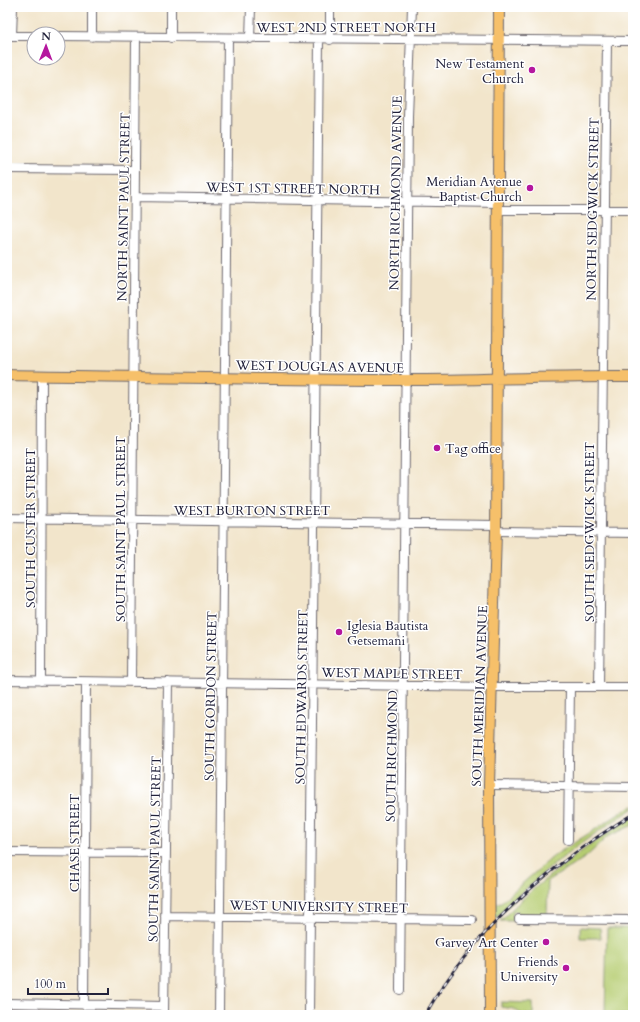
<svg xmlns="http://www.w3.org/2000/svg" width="640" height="1022" font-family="Cardo,serif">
	<rect width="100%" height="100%" fill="#fff"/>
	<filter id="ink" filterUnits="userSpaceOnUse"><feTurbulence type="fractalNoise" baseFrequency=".025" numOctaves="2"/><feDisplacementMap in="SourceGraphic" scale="8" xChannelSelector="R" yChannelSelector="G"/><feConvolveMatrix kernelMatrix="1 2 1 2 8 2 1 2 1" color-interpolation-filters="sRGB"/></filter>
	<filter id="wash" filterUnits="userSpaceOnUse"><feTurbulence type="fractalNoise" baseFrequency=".012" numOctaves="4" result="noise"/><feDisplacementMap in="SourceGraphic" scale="16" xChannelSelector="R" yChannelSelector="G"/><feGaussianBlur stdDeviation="0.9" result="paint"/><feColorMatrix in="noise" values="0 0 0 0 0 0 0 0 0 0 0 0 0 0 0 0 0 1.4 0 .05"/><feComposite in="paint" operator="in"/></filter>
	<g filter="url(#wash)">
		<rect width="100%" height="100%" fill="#f2e5cb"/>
		<path fill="#b5cc70" stroke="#6c7756" d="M633 805V809C582 840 536 876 495 919L494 904 501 902 555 855Z
			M633 816V825L607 837 586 857 548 881 547 916 523 915 518 914V911L513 912V921H500C542 878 583 849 633 816Z
			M580 927 600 928 601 938H580Z
			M607 928H633V1015H605Z
			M501 1002 533 1003V1015H523L514 1009 501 1007Z"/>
	</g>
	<g filter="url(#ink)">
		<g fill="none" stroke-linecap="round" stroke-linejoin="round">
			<defs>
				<path id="minor" d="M9 36H34
					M12 36 13 7
					M58 36 633 41
					M92 37V7
					M171 38V7
					M250 39 251 7
					M330 40V7
					M7 169 135 170
					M135 197 499 203
					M499 210H633
					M7 518 496 525
					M496 531 633 533
					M7 680 492 687H633
					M41 681 42 376
					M131 682 136 37
					M599 687 607 41
					M489 785 633 787
					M568 840 570 687
					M7 852 166 853
					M165 916 472 920
					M519 919 633 920
					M400 990 408 116 412 7
					M7 1003 164 1006
					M84 1005 86 682
					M164 1015 168 682
					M219 1015 228 38
					M309 1015 319 39"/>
				<path id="major" d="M7 375C140 377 273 380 407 380 482 380 557 376 633 377
					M490 1015 489 785 496 531 499 7"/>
			</defs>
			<use href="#minor" stroke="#6b666d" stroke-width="10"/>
			<use href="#major" stroke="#6b666d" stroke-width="12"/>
			<use href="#minor" stroke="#fff" stroke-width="8"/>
			<use href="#major" stroke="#f6c06b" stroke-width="10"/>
			<defs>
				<path id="rail" d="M425 1015C474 929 550 865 633 814"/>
			</defs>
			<use href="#rail" stroke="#22223b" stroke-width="3"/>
			<use href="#rail" stroke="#fff" stroke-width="1.5" stroke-dasharray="4.5" stroke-linecap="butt"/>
		</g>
	</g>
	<g fill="#b5179e" stroke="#fff" stroke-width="1.5">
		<circle cx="532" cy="70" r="4"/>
		<circle cx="530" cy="188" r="4"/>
		<circle cx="437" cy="448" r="4"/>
		<circle cx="339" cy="632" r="4"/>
		<circle cx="546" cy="942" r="4"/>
		<circle cx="566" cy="968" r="4"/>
	</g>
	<g text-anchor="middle" stroke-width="3" stroke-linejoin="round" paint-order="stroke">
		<g font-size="13" fill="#22223b" stroke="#fff">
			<text x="346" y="32">WEST 2ND STREET NORTH</text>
			<text transform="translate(293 188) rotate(1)" y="5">WEST 1ST STREET NORTH</text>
			<text transform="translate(395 193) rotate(-89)" y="5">NORTH RICHMOND AVENUE</text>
			<text transform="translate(123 207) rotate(-89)" y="5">NORTH SAINT PAUL STREET</text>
			<text transform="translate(592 209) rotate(-89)" y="5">NORTH SEDGWICK STREET</text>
			<text transform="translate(320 366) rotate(1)" y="5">WEST DOUGLAS AVENUE</text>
			<text x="252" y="515">WEST BURTON STREET</text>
			<text transform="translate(30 528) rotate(-90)" y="5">SOUTH CUSTER STREET</text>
			<text transform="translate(120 529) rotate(-90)" y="5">SOUTH SAINT PAUL STREET</text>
			<text transform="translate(589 532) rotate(-90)" y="5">SOUTH SEDGWICK STREET</text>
			<text transform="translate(392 673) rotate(1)" y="5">WEST MAPLE STREET</text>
			<text transform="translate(210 696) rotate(-89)" y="5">SOUTH GORDON STREET</text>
			<text transform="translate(479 696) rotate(-88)" y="5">SOUTH MERIDIAN AVENUE</text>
			<text transform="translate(301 697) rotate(-89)" y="5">SOUTH EDWARDS STREET</text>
			<text transform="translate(391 756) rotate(-89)" y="5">SOUTH RICHMOND</text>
			<text transform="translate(74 843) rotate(-90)" y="5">CHASE STREET</text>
			<text transform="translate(154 849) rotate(-89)" y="5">SOUTH SAINT PAUL STREET</text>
			<text transform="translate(319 906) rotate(1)" y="5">WEST UNIVERSITY STREET</text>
		</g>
		<g font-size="13" fill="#22223b" stroke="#fff" text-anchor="end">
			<text x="524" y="68">New Testament<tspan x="524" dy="15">Church</tspan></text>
			<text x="522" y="186">Meridian Avenue<tspan x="522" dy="15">Baptist Church</tspan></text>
			<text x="445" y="453" text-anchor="start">Tag office</text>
			<text x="347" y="630" text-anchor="start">Iglesia Bautista<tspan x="347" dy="15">Getsemani</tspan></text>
			<text x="538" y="947">Garvey Art Center</text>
			<text x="558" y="966">Friends<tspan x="558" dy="15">University</tspan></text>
		</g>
	</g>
	<rect width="640" height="1022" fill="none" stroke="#fff" stroke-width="24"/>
	<g transform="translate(46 46) rotate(1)"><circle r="19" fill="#ffffff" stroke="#a7a7b1"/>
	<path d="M0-3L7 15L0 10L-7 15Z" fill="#b5179e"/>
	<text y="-6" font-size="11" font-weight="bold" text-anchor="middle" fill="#22223b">N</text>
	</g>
	<path d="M28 988v6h80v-6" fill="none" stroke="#22223b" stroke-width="2"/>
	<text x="34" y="988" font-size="12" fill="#22223b" stroke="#ffffff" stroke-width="3" paint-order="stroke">100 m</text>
</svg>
